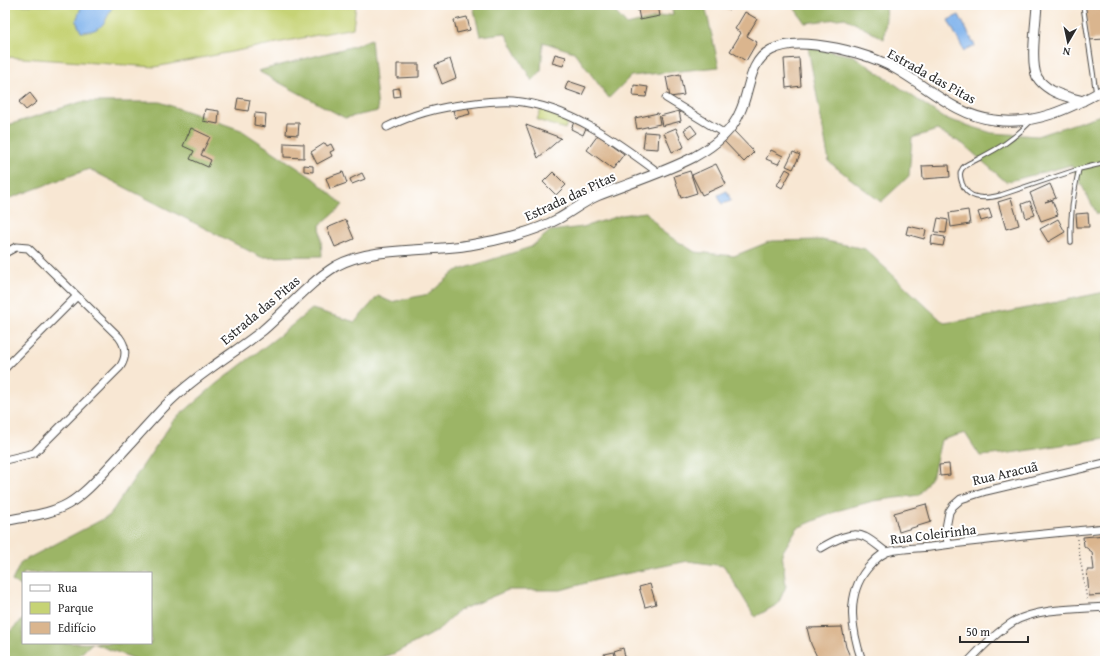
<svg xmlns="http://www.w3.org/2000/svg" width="1110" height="666" font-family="'Gentium Book Plus',serif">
	<rect width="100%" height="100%" fill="#fff"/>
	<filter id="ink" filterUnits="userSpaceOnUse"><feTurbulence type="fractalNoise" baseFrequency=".025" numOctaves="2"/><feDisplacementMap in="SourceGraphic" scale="8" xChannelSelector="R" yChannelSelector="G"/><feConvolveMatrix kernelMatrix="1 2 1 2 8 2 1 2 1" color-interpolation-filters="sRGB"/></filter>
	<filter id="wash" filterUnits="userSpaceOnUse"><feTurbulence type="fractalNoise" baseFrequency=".012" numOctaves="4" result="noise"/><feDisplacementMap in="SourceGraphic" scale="16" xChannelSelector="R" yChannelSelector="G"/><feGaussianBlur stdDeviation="0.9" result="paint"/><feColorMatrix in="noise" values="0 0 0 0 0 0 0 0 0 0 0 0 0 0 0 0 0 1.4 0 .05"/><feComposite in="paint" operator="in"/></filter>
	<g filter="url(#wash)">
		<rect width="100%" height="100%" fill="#f8e7d3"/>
		<path fill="#c6d375" stroke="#787f50" d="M5 5H356L353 28 155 67 8 57 5 67Z
			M541 109 569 118 565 129 537 120Z"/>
		<path fill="#9cb566" stroke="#647048" d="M473 5H609L627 25 673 14 671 5H705L719 67 631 76 609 98 574 52 543 42 541 71 532 81 505 33 480 36Z
			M798 5H885L886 17 884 39 845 18 805 23 795 9Z
			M371 39 378 111 345 118 258 71 354 46Z
			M808 47 854 56 944 118 992 133 1037 136 1101 115 1105 126V210L1097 214 1071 165 1006 182 963 144 937 130 912 138 909 176 881 202 829 162Z
			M81 102H160L241 130 314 179 343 205 320 225 322 256 261 257 89 169 5 200V126Z
			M646 212 664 233 695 252 734 256 771 241 822 240 865 249 944 323 979 318 1105 292V438C1063 444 1022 453 980 456L965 433 941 440 933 474 919 495 873 501 840 510 797 528 782 553 786 586 778 604 755 617 724 566 688 561 600 579 561 590H508L458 611 437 631 393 654 366 661H141L92 643 73 661H5V636L23 619V643H151V573H23V587L12 581 21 562 109 516 173 421 216 384 280 335 312 309 355 322 378 296 391 302 429 294 456 271 531 247 550 231 583 227 622 215Z"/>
		<path fill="#7fb2ec" stroke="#556e8c" d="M82 5H113C104 23 104 31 81 32L76 21Z
			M959 15 975 46 964 51 948 20Z
			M727 191 731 201 722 204 718 195Z"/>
		<g id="blocks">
			<path fill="#dab58e" d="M637 5H658L660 16 640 20Z
				M719 5H731L729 10Z
				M1085 5H1105V39L1089 40Z
				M745 12 757 19 747 36 757 42 746 61 730 51 741 33 735 29Z
				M467 17 470 30 457 33 454 20Z
				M555 54 566 57 563 66 552 63Z
				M799 58 801 86 786 88 784 59Z
				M450 59 456 78 442 84 435 65Z
				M397 64H419V77L397 78Z
				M680 74 684 95 670 97 666 77Z
				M568 81 586 87 582 95 565 89Z
				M634 85 648 87 646 97 633 96Z
				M399 88 400 96 394 97 393 89Z
				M30 93 37 102 26 110 19 102Z
				M238 98 250 100 248 111 236 109Z
				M468 107 470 114 455 118 453 110Z
				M205 109 219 111 218 124 203 121Z
				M679 111 681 121 662 126 660 116Z
				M255 113 266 114 265 127 254 125Z
				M658 113 660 124 637 129 635 118Z
				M574 122 586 128 583 135 571 129Z
				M287 123H299L298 135 286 134Z
				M526 125 561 138 538 158Z
				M691 125 697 133 690 138 684 130Z
				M191 128 210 137 201 155 211 160 208 167 190 159 194 151 183 146Z
				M676 128 684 147 672 152 664 133Z
				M734 131 754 152 744 162 723 140Z
				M645 132 659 133 658 149 643 148Z
				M598 135 624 154 613 169 587 150Z
				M284 143 304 144V158L284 157Z
				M325 143 327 146 331 144 334 150 330 152 332 156 317 164 311 152Z
				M771 150 783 156 778 164 766 159Z
				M793 152 800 155 793 169 786 166Z
				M716 164 726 184 702 195 692 175Z
				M304 165 313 166V172L304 171Z
				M949 165 950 177 923 179 922 166Z
				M786 169 791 172 782 188 777 185Z
				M690 171 697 193 681 198 674 176Z
				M343 172 347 183 330 189 326 178Z
				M553 172 566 185 556 195 543 182Z
				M362 173 365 179 352 184 350 179Z
				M1050 184 1056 198 1045 202 1052 200 1058 215 1041 221 1030 193Z
				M1011 198 1019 225 1006 229 998 202Z
				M1030 201 1035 215 1026 218 1022 204Z
				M989 209 992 218 981 221 978 212Z
				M968 210 970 224 951 227 949 213Z
				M1088 213 1089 227H1077L1076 214Z
				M938 218 948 220 946 233 935 232Z
				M1058 219 1065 232 1048 242 1040 229Z
				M346 220 354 239 335 247 327 228Z
				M908 226 926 230 924 239 906 234Z
				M932 235 945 237 943 246 931 244Z
				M949 464 950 475 940 476 939 465Z
				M926 504 931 522 899 532 894 513Z
				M1105 535V595L1089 596 1087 570H1094L1092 552 1084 546 1083 537Z
				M650 584 656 604 645 607 639 587Z
				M842 627 846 647 852 661H819L811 644 807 628Z
				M623 648 626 661H617L614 651Z
				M613 652 615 661H606L604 654Z"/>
		</g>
	</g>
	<g filter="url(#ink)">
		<use href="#blocks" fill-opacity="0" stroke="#4a4744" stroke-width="1"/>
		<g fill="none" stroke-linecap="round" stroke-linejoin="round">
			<defs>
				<path id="service" d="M1083 5 1096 93
					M1031 121C1012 141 999 148 976 160 970 163 963 165 961 171 959 175 961 179 962 183 968 201 986 199 1001 195L1079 169 1105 163
					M1071 242C1070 215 1073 196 1079 169"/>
				<path id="minor" d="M666 98 725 134
					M387 127C413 114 440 107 468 104 483 102 499 100 514 101 569 106 616 141 659 173
					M5 253 16 247 28 248 119 337C126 346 127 357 120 367L34 453 5 460
					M5 368 77 296
					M948 544 946 528 949 512 953 506 961 499 986 491 1105 463
					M821 548C833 541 852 530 865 537 873 541 879 547 886 552
					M862 661C852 631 845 596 867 569 872 563 878 556 885 553 891 549 921 548 930 547 988 539 1047 534 1105 528
					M969 661C982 647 997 632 1013 622 1038 608 1077 609 1105 607"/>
				<path id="tertiary" d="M1037 5C1036 23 1030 62 1037 77 1040 82 1046 87 1051 90 1060 96 1073 98 1083 101
					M5 521C26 516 49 515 68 504 83 495 95 482 107 469 126 449 145 427 164 407 193 377 230 356 262 331 287 310 308 283 336 266 372 246 429 252 470 245 497 241 534 232 558 219 571 212 583 202 597 196 630 183 663 173 694 157 712 147 732 132 740 112 750 92 748 62 771 50 785 43 801 43 816 45 842 48 873 56 896 69 928 87 957 116 994 120 1035 126 1071 108 1105 89"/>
			</defs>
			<use href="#service" stroke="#4a4744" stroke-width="5.5"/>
			<use href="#minor" stroke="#4a4744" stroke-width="9"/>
			<use href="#tertiary" stroke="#4a4744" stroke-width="11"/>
			<path stroke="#4a4744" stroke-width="1.5" stroke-dasharray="1 3" stroke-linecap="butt" d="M1077 539 1087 600"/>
			<use href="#service" stroke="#fff" stroke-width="3.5"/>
			<use href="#minor" stroke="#fff" stroke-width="7"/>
			<use href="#tertiary" stroke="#fff" stroke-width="9"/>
		</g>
	</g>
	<g text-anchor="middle" stroke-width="4" stroke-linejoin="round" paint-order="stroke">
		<g font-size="14" fill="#2b2b2b" stroke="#fff">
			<text transform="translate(932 76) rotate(29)" y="5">Estrada das Pitas</text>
			<text transform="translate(570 196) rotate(-25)" y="5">Estrada das Pitas</text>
			<text transform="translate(260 310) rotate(-40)" y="5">Estrada das Pitas</text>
			<text transform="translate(1005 473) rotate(-13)" y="5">Rua Aracuã</text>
			<text transform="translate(933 534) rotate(-7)" y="5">Rua Coleirinha</text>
		</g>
	</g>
	<rect width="1110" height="666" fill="none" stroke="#fff" stroke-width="20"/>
	<rect x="22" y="572" width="130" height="72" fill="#ffffff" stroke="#aaaaaa"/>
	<rect x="30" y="585" width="20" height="6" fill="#ffffff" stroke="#aaaaaa"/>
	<text x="58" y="592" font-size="12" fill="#2b2b2b">Rua</text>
	<rect x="30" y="602" width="20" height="12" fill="#c6d375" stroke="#aaaaaa"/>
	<text x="58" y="612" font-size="12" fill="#2b2b2b">Parque</text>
	<rect x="30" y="622" width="20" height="12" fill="#dab58e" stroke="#aaaaaa"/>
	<text x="58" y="632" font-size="12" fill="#2b2b2b">Edifício</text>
	<g transform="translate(1068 42) rotate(189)" stroke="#ffffff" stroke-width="3" paint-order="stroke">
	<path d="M0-3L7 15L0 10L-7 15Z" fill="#2b2b2b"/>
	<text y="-6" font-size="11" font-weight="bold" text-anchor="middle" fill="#2b2b2b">N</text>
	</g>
	<path d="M960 636v6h68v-6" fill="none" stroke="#2b2b2b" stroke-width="2"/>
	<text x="966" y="636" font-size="12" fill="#2b2b2b" stroke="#ffffff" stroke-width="3" paint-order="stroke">50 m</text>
</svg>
